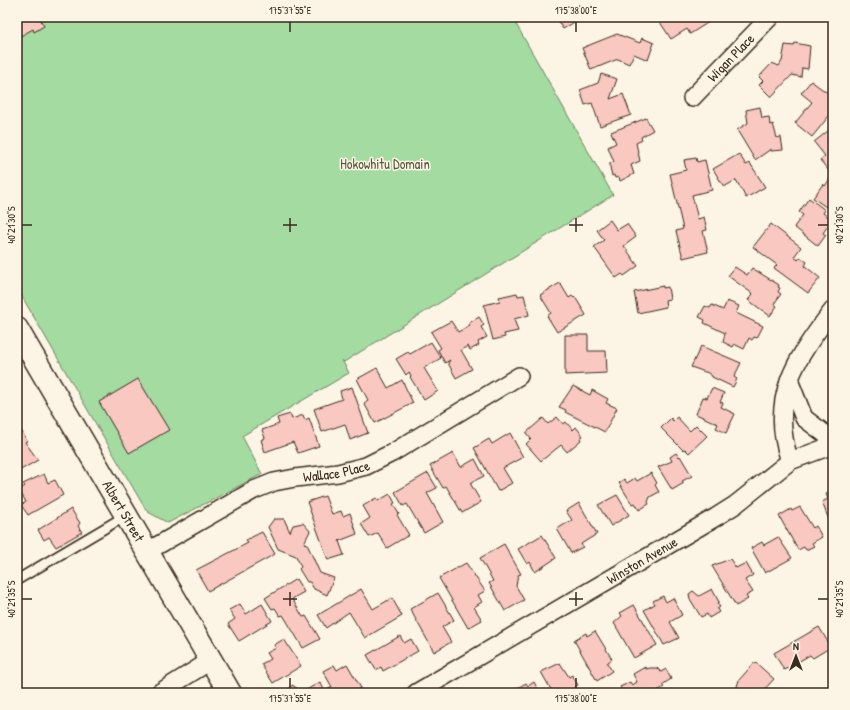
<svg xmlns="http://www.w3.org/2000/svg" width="850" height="710" font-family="'Patrick Hand',sans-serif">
	<rect width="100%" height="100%" fill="#fcf5e5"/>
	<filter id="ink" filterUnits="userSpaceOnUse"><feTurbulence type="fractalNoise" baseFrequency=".025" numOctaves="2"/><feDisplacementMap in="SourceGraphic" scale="8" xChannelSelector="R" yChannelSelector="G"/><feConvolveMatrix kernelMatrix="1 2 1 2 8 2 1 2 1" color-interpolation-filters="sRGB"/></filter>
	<g filter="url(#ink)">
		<path fill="#a3dba0" stroke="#6f825f" d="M17 17H512L613 195 344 362 342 360 349 373 242 436 262 474 168 523 148 512 143 505 17 288Z"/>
		<path fill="#f8c8c1" stroke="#3b2a1e" d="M17 17H35L36 19 39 17 44 26 34 32 33 29 17 38Z
			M555 17H581V18L563 29Z
			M662 17H710L712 20 690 34 687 29 671 39 658 19Z
			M617 34 640 43 642 38 654 43 648 60 634 54 629 64 618 59 591 70 582 48Z
			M795 43 810 46 808 69 802 68 801 77 792 75 771 97 759 85 763 81 759 77 772 63 779 66 782 61 785 45 794 46Z
			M601 74 617 79 610 99 623 94 631 115 600 126 592 103 585 105 580 90 598 83Z
			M811 81 833 97V111L812 137 795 123 812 102 801 93Z
			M760 107 762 118 769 117 770 125 773 124 777 138 781 137 783 150 771 151V149L755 160 737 130 748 123 746 110Z
			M646 118 653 130 641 137 642 140 636 143 640 161 631 165 634 174 620 181 619 177 615 178 614 175 612 176 610 167V163L614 162 608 147 616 143 611 132Z
			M833 127V166L828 170 820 160 825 156 814 142Z
			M739 154 746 165 750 163 765 187 746 198 736 180 724 187 713 169Z
			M696 158 697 162 705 160 712 190 692 195 698 219 704 217 707 230 703 231 708 252 683 258 676 231 683 229 670 174 686 170 684 160Z
			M833 174V199L832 198 826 207 813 198 823 184 825 186Z
			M809 198 825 210 823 213 832 220 823 233 826 235 818 246 794 227 803 215 799 212Z
			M610 220 617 230 627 224 636 237 624 246 638 266 624 276 622 274 616 278 594 247 604 240 597 230Z
			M771 224 801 247 794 257 798 260 800 257 807 262 805 266 820 278 808 293 774 268 777 265 753 247Z
			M735 267 747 275 752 268 779 285 778 287 780 288 778 292 781 294 774 304 777 306 770 316 748 300 753 294 728 276Z
			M560 283 569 298 572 296 574 298 575 297 586 315 557 332 547 316 551 313 540 295Z
			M663 286V288L668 287 670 299 665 300 666 307 638 313 634 292Z
			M517 293 518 296 524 295 529 315 514 319 518 331 504 334 505 337 493 340 484 305 500 301 499 297Z
			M727 301 739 306 736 313 763 326 757 338 754 337 752 340 749 338 744 349 734 344 733 347 723 342 725 333 704 323 705 320 699 317 705 306 710 308 712 305 723 310Z
			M479 317 484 325 481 327 487 337 478 342 479 345 470 350 468 346 461 350 472 369 456 378 448 363 450 360 445 363 438 350 441 348 431 332 451 321 458 332 470 325 469 323Z
			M565 335H588V351H606L607 373 565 375Z
			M431 342 441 358 424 368 438 391 424 400 410 377 411 376 409 372 406 375 396 359 408 352 410 354Z
			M701 346 741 363 734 377 737 379 733 387 712 377V376L708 373 691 367Z
			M377 368 388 388 402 380 413 403 375 423 364 403 368 400 357 379Z
			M138 379 169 430 129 453 99 402Z
			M573 386 590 395 592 390 608 399 606 403 617 408 605 432 565 412 566 410 559 407Z
			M352 387 368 433 350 440 345 424 322 432 314 409 342 399 340 391Z
			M712 388 724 393 720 402 723 403 721 407 735 414 726 433 716 428 718 424 696 414 703 397 707 398Z
			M290 414 292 419 303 415 305 420 309 418 319 446 298 453 293 442 265 452 261 440 265 438 262 430 279 424 277 418Z
			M557 417 563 424 566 422 573 430 576 427 583 436 580 438 581 440 567 452 561 445 541 461 526 444 531 439 526 433 543 418 548 424Z
			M677 417 690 431 696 425 707 436 689 453 685 449 683 450 661 428 671 418 673 421Z
			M21 430 27 441 25 442 38 460 17 472V432Z
			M510 433 523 457 503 468 512 483 498 491 474 448 489 439 492 444Z
			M453 453 461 467 475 459 484 476 470 483 481 502 462 513 446 486 443 488 430 466Z
			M676 453 679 457 680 456 692 476 682 481 684 483 672 490 658 467 672 461 670 457Z
			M428 473 437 488 427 493 443 522 424 533 407 504 403 506 395 492Z
			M651 473 657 483 655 485 659 492 650 497 648 502 649 504 639 510 635 503 632 504 619 483 624 479 627 483 635 478 637 481Z
			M44 474 48 483 55 480 63 495 28 515 21 505 26 502 19 490 25 486 23 484Z
			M833 491V519L829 520 822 502 828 499 826 494Z
			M390 494 395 503 393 504 399 514 397 515 409 535 387 548 378 533 369 537 361 524 370 518 363 506 376 498 378 501Z
			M617 495 629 515 611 526 598 505Z
			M325 496 332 514 341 511 343 516 350 513 357 534 339 541 344 555 328 560 307 502Z
			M579 503 597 534 581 544 583 547 571 553 557 529 572 520 566 511Z
			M800 507 813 528 816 526 822 537 812 543 814 546 806 550 804 547 798 550 779 516 791 509 792 511Z
			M71 509 80 523 78 526 82 532 56 547 49 537 44 540 38 530Z
			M274 519H284L290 532 293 525 303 523 310 531 304 543 307 544 320 573 334 578 327 595 314 589 310 582H307L299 569 301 567 296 556 278 549 268 527Z
			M262 532 275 554 208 591 196 570 248 543 246 540Z
			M542 535 556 558 535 572 530 562 527 564 518 549Z
			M778 537 792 558 765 573 751 548 762 542 764 545Z
			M504 544 521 574 518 575 516 586 524 600 505 611 489 583 493 581 480 558Z
			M730 559 736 568 746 563 753 575 745 580 753 592 746 596 748 599 736 606 712 566Z
			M466 563 485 591 478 595 482 602 474 607 482 620 468 628 439 578Z
			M296 579 304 592 292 599 303 617 306 616 320 639 303 648 283 615 280 616 275 608 272 609 265 598Z
			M361 589 373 609 392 598 402 616 365 638 349 612 326 628 318 615Z
			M712 589 719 602 717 603 720 607 717 609 719 612 709 618 707 614 701 617 690 599 689 594 693 591 699 596Z
			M438 593 454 620 442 627 451 642 434 652 410 609Z
			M663 596 666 602 673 598 682 615 670 622 679 638 664 645 644 610 655 604 653 601Z
			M240 604 246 614 262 604 272 621 239 641 228 624 235 619 229 610Z
			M634 605 657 645 634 658 614 623 622 616 620 613Z
			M819 627 831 647 813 658 810 655 784 670 774 653Z
			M595 631 612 659 607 663 612 671 597 681 574 640 586 633 587 636Z
			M400 636 404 643 411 639 418 651 383 671 381 667 376 670 367 655Z
			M284 639 301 666 273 683 261 664 271 659 267 653 276 648 274 645Z
			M755 662 774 679 761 693H735L739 680Z
			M560 663 569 677 572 675 578 685 574 687 578 693H553L541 672Z
			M347 664 361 688 352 693H329L327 690 332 687 323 671 334 665 337 670Z
			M645 667 646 669 650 668H657L661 672 666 669 671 679 662 685 664 687 654 693H618L622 690 620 687 630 682 632 685 637 682 633 674Z
			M320 682 326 693H287L292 685 303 692Z
			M534 682 540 693H509L526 683 528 686Z"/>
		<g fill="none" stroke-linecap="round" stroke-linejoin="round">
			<defs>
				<path id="service" d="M17 580 127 515"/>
				<g id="minor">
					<path id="s1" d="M692 98 770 17"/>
					<path d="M789 380 804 418 833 440"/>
					<path d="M790 461 833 445"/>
					<path id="s2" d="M148 551 254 490 274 482 295 478 338 473 366 466 392 453 519 376"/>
					<path d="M159 693 210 661"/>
					<path id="s3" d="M416 693 716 517 735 505 790 461C768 399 796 358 833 310"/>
				</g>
				<g id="secondary">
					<path id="s4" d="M17 329 230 693"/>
				</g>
			</defs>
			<use href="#service" stroke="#3b2a1e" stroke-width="12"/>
			<use href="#minor" stroke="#3b2a1e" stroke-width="20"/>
			<use href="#secondary" stroke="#3b2a1e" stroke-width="25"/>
			<use href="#service" stroke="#fcf5e5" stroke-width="9"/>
			<use href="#minor" stroke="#fcf5e5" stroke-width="17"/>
			<use href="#secondary" stroke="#fcf5e5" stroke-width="22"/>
		</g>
	</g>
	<path fill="none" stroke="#3b2a1e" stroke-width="1.5" d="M290 22V32M576 22V32M290 218V232M576 218V232M22 225H32M283 225H297M569 225H583M818 225H828M290 592V606M576 592V606M22 599H32M283 599H297M569 599H583M818 599H828M290 678V688M576 678V688"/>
	<g text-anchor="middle" stroke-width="3" stroke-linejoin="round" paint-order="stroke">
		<g font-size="14" fill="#3b2a1e" stroke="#fcf5e5">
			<text dy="5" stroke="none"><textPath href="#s1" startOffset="56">Wigan Place</textPath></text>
			<text dy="5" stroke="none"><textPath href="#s2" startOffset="207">Wallace Place</textPath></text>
			<text dy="5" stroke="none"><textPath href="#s4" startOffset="211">Albert Street</textPath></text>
			<text dy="5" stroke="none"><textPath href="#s3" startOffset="262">Winston Avenue</textPath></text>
		</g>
		<g font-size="14" fill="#55563e" stroke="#fcf5e5">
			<text x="385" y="169">Hokowhitu Domain</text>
		</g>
	</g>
	<rect width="850" height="710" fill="none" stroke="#fcf5e5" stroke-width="44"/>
	<g transform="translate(796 656)" stroke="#fcf5e5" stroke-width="3" paint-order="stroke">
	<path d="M0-3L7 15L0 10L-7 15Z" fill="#3b2a1e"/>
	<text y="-6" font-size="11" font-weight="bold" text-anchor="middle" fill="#3b2a1e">N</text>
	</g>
	<rect x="22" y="22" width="806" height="666" fill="none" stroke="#3b2a1e" stroke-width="1.5"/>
	<g font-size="10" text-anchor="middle" fill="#3b2a1e">
		<text x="290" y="14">175°37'55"E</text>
		<text x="576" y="14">175°38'00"E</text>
		<text transform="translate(11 225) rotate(-90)" y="4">40°21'30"S</text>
		<text transform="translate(839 225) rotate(-90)" y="4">40°21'30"S</text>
		<text transform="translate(11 599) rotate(-90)" y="4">40°21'35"S</text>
		<text transform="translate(839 599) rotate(-90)" y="4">40°21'35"S</text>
		<text x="290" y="702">175°37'55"E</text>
		<text x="576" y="702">175°38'00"E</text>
	</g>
</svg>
